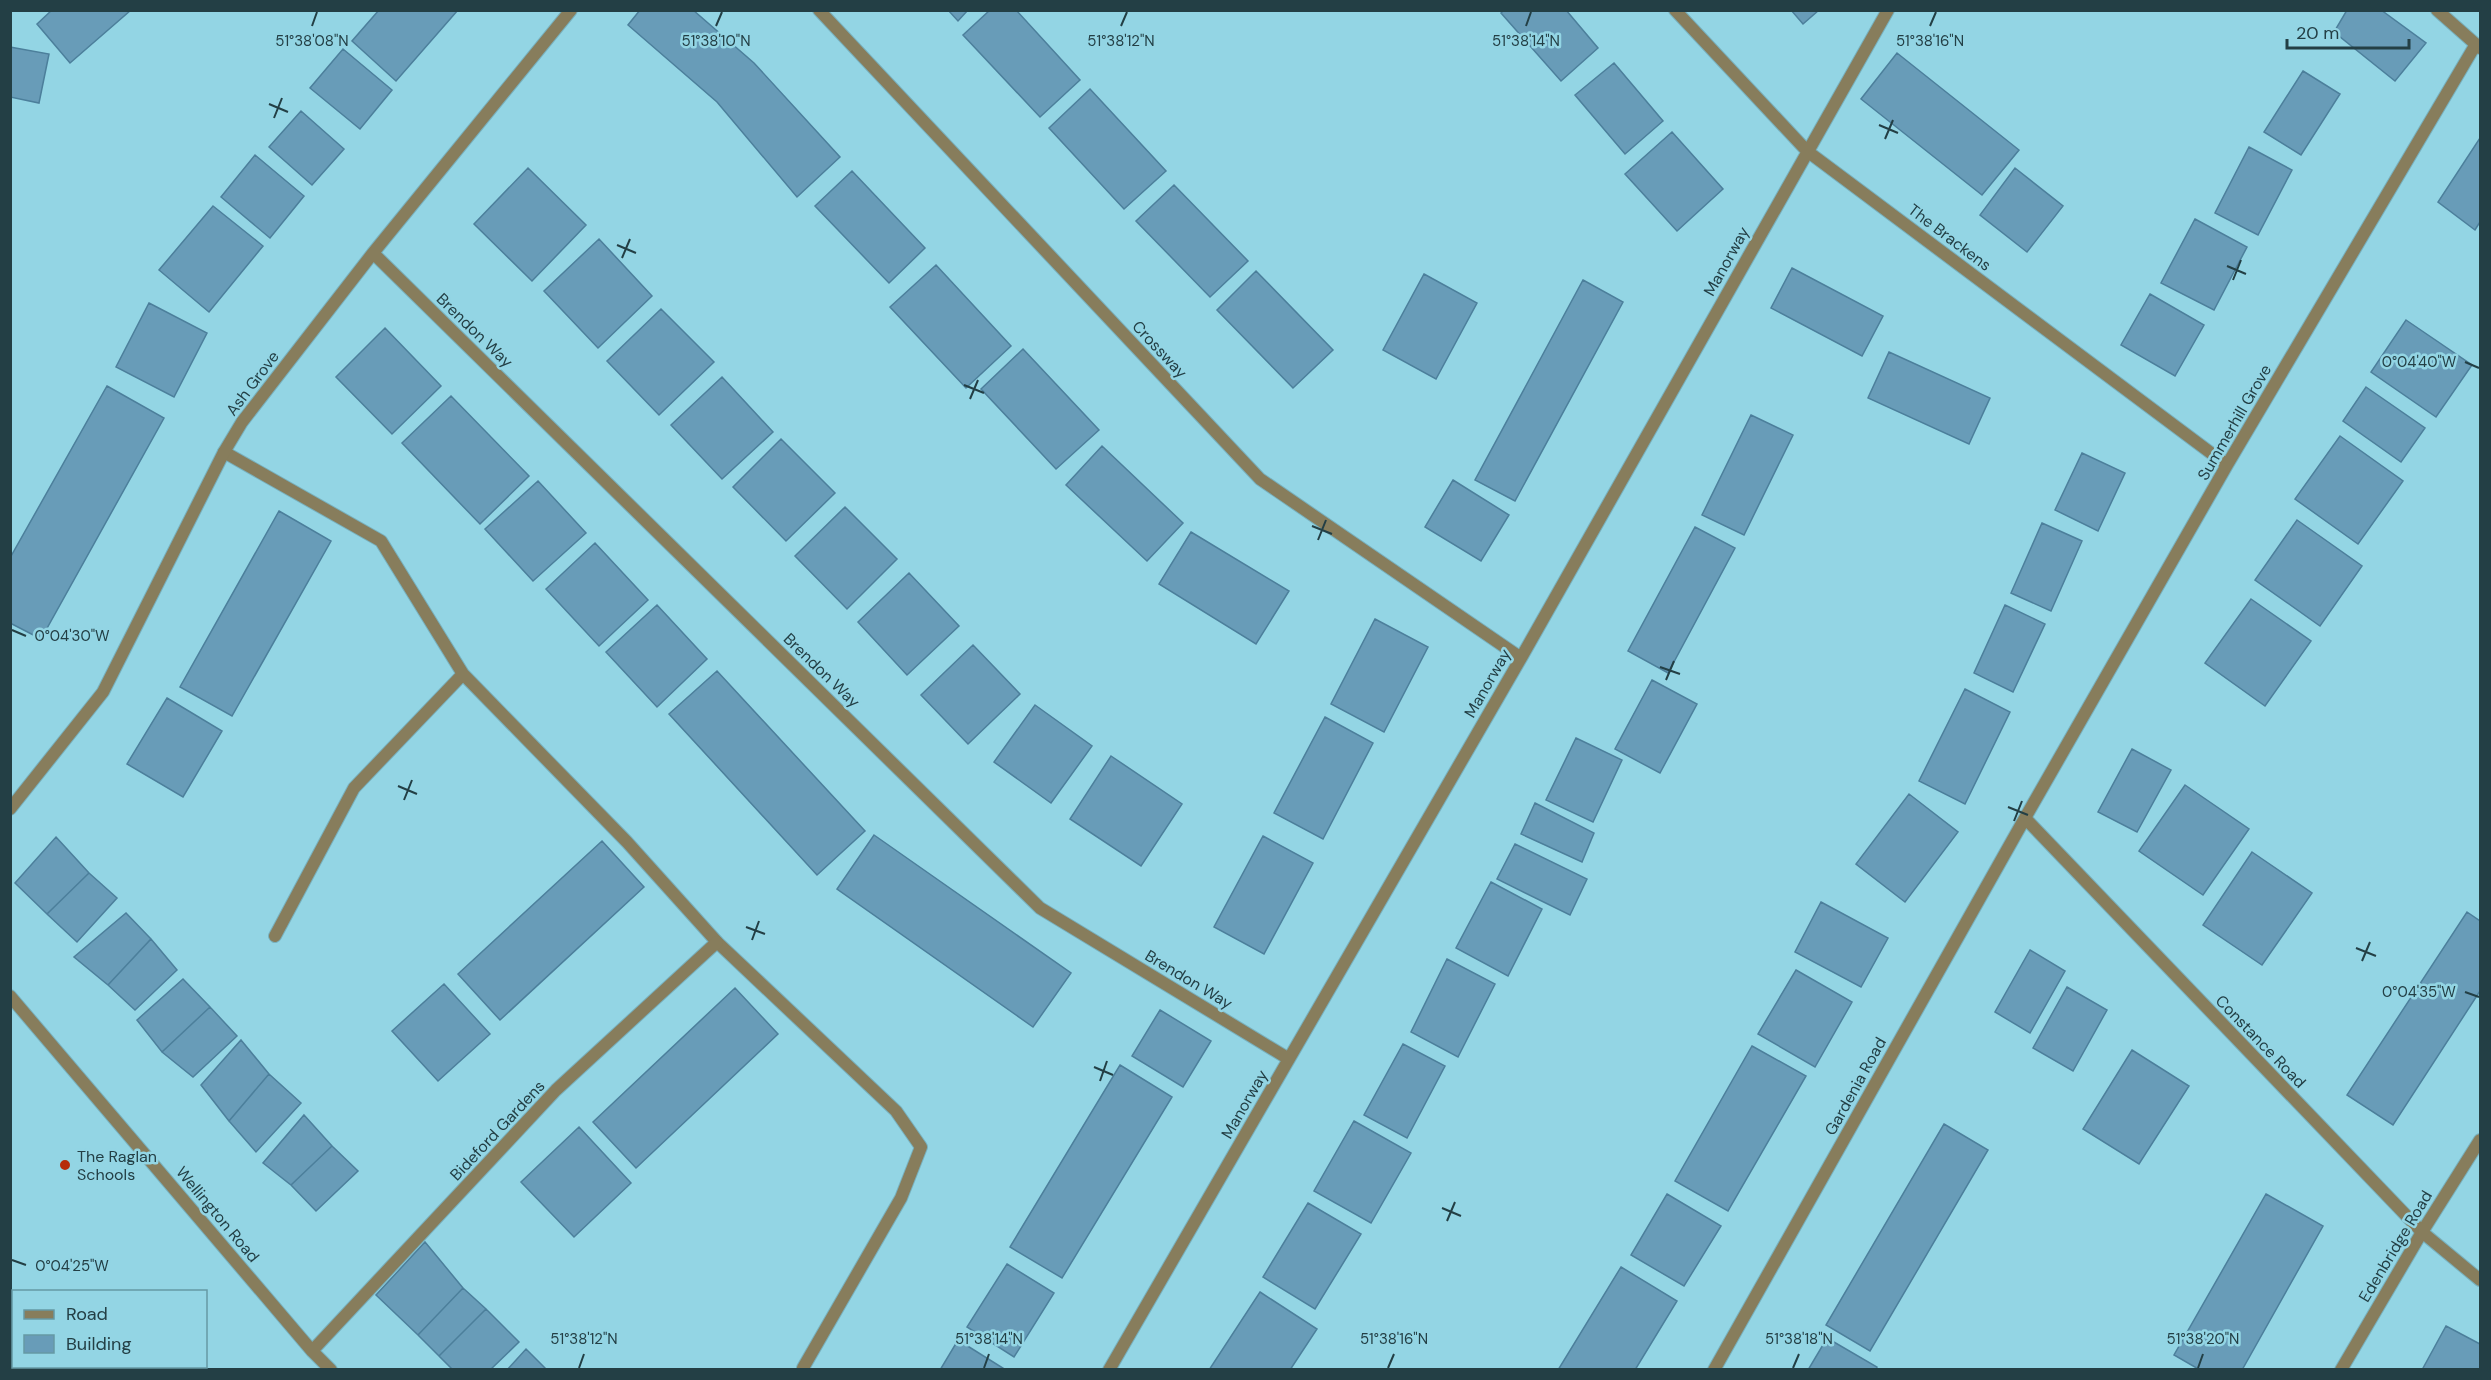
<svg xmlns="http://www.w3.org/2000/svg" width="2491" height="1380" font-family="'DM Sans',sans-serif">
	<rect width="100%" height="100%" fill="#93d5e4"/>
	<path fill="#689cb8" stroke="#4c7f9b" stroke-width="1.5" d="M52 10H131L70 63 37 24Z
		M379 10H458L396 81 352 41Z
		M640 10H693L754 63 840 157 797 197 717 102 628 25Z
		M948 10H968L958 21Z
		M990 10H1016L1080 80 1040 117 963 35Z
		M1504 10H1566L1598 48 1561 81 1501 13Z
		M1791 10H1819L1803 24Z
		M2347 10H2381L2426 43 2395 81 2334 32Z
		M10 47 49 54 39 103 10 97Z
		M343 49 392 90 360 129 310 88Z
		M1897 53 2019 150 1982 195 1861 99Z
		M1614 63 1663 121 1625 154 1575 95Z
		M2303 71 2340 94 2301 155 2264 132Z
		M1090 89 1166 171 1124 209 1049 128Z
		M301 111 344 149 312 185 269 147Z
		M1672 132 1723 189 1677 231 1625 174Z
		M2480 138V222L2475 230 2438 202Z
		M2249 147 2292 170 2258 235 2215 213Z
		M255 155 304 196 270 238 221 197Z
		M528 168 586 225 532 281 474 224Z
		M2015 168 2063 206 2027 252 1980 215Z
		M852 171 925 248 889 283 815 206Z
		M1174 185 1248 261 1210 297 1136 221Z
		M213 206 263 246 209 312 159 270Z
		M2195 219 2247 247 2214 310 2161 283Z
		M599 239 652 296 598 348 544 291Z
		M936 265 1011 346 966 388 890 307Z
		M1792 268 1883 316 1862 356 1771 308Z
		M1256 271 1333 350 1293 388 1217 310Z
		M1424 274 1477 303 1436 379 1383 350Z
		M1583 280 1623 302 1515 501 1475 480Z
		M2150 294 2204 325 2175 376 2121 345Z
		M149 303 207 333 174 397 116 367Z
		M661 309 714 362 659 415 607 361Z
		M2406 320 2472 365 2436 417 2371 372Z
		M385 328 441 386 392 434 336 377Z
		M1023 349 1099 430 1056 469 981 389Z
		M1889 352 1990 398 1969 444 1868 398Z
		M722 377 773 432 722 479 671 425Z
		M107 386 164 418 41 639 10 623V558Z
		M2366 387 2425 428 2401 462 2343 421Z
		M451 396 529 476 480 524 402 443Z
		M1751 415 1793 435 1744 535 1702 515Z
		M2340 436 2403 481 2358 544 2295 499Z
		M781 439 835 493 786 541 733 487Z
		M1102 446 1183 523 1147 561 1066 485Z
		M2082 453 2125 473 2098 531 2055 510Z
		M1453 480 1509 515 1481 561 1425 527Z
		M538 481 586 533 533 581 485 529Z
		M845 507 897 559 847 609 795 556Z
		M279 511 331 541 232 716 180 687Z
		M2297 520 2362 566 2320 626 2255 580Z
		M2042 523 2082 541 2051 611 2011 593Z
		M1695 527 1735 548 1668 673 1628 651Z
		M1191 532 1289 591 1256 644 1159 584Z
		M595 543 648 600 599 646 546 589Z
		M909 573 959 626 907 675 858 622Z
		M2251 599 2311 641 2265 706 2205 663Z
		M657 605 707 659 657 707 606 652Z
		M2005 605 2045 624 2013 692 1974 673Z
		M1375 619 1428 647 1384 732 1331 704Z
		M973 645 1020 694 968 744 921 695Z
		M717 671 865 831 817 875 669 714Z
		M1652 680 1697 704 1660 773 1615 749Z
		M1965 689 2010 712 1965 804 1919 781Z
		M167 698 222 731 183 797 127 764Z
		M1035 705 1092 746 1051 803 994 762Z
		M1325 717 1373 743 1323 839 1274 813Z
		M1576 738 1622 760 1593 822 1546 800Z
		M2132 749 2171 770 2137 832 2098 812Z
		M1111 756 1182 804 1141 866 1070 819Z
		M2185 785 2249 829 2203 895 2139 851Z
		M1909 794 1958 832 1905 902 1856 864Z
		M1535 803 1594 833 1582 862 1521 834Z
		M874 835 1071 973 1033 1027 837 889Z
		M1263 836 1313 863 1264 954 1214 927Z
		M56 837 89 873 47 914 15 883Z
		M602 841 644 887 500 1020 458 974Z
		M1515 844 1587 879 1570 915 1497 879Z
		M2252 852 2312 893 2262 965 2203 925Z
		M89 873 117 898 77 942 47 914Z
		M1491 882 1542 909 1508 976 1456 948Z
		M1821 902 1888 938 1861 987 1795 952Z
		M2467 912 2480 921V991L2393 1125 2347 1095Z
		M126 913 151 939 108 985 74 957Z
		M151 939 177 970 135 1010 108 985Z
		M2030 950 2065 971 2030 1033 1995 1012Z
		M1447 959 1495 984 1458 1057 1411 1032Z
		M1796 970 1852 1002 1815 1067 1758 1034Z
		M183 979 210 1007 162 1052 137 1020Z
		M444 984 490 1034 438 1081 392 1031Z
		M2067 987 2107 1010 2073 1071 2033 1048Z
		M735 988 778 1034 636 1168 593 1122Z
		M210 1007 237 1036 193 1077 162 1052Z
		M1160 1010 1211 1041 1183 1087 1132 1056Z
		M241 1040 269 1074 229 1121 201 1085Z
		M1403 1044 1445 1066 1407 1138 1364 1115Z
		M1752 1046 1806 1076 1728 1211 1675 1181Z
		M2132 1050 2189 1086 2139 1164 2083 1129Z
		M1120 1065 1172 1097 1062 1278 1010 1247Z
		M269 1074 301 1103 256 1152 229 1121Z
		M304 1115 332 1146 291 1185 263 1163Z
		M1354 1121 1411 1153 1371 1223 1314 1191Z
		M1944 1124 1988 1150 1870 1351 1826 1325Z
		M579 1127 631 1183 574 1237 521 1182Z
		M332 1146 358 1171 316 1211 291 1185Z
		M1667 1194 1721 1226 1684 1286 1631 1255Z
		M2266 1194 2323 1226 2242 1370H2200L2174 1355Z
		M1308 1203 1361 1234 1315 1309 1263 1277Z
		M425 1242 463 1288 418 1335 376 1295Z
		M1007 1264 1054 1293 1014 1357 967 1327Z
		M1621 1267 1677 1301 1635 1370H1558Z
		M463 1288 486 1309 439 1356 418 1335Z
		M1260 1292 1317 1329 1290 1370H1209Z
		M486 1309 519 1342 490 1370H453L439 1356Z
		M2446 1326 2480 1344V1370H2422Z
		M1827 1338 1877 1367 1876 1370H1808Z
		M958 1340 1006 1370H940Z
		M526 1349 547 1370H507Z"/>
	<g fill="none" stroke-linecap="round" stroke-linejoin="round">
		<defs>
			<path id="service" d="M224 452 381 541 463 674 627 842 717 942 896 1111 921 1147 901 1198 803 1368
				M275 936 354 788 463 674"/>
			<path id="minor" d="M819 10 1260 479 1521 658
				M1675 10 1807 151 2227 465
				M2437 10 2480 48
				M373 253 1040 908 1289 1059
				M10 809 103 692 224 452 242 422 373 253 571 10
				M2025 818 2422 1232 2480 1280
				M10 996 312 1351 331 1370
				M312 1351 556 1090 717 942
				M1109 1370 1521 658 1888 10
				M1714 1370 2025 818 2227 465 2476 44
				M2341 1370 2422 1232 2480 1140"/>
		</defs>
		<use href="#service" stroke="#78b1be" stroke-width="14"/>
		<use href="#minor" stroke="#78b1be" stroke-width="14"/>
		<use href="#service" stroke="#877d5c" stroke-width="12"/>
		<use href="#minor" stroke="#877d5c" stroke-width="12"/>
	</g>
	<path fill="none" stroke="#233f45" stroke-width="2" d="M312 26 317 12M716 26 722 12M1121 26 1127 12M1526 26 1531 12M1930 26 1936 12M269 104 288 112M274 118 282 98M1879 125 1898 133M1885 139 1893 120M617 245 636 253M622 258 630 239M2227 266 2246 274M2233 280 2241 260M2465 362 2479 368M964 385 984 393M970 399 978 380M1312 526 1332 534M1318 540 1326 520M12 630 26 636M1660 667 1680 674M1666 680 1674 661M398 786 417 794M404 800 412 780M2008 807 2028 815M2014 821 2022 801M746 927 765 934M752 940 759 921M2356 948 2376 956M2362 961 2370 942M2465 992 2479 997M1094 1067 1113 1075M1100 1081 1107 1061M1442 1208 1461 1216M1447 1221 1455 1202M12 1260 26 1265M579 1368 584 1354M984 1368 989 1354M1388 1368 1394 1354M1793 1368 1799 1354M2198 1368 2203 1354"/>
	<circle fill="#b62b0b" stroke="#93d5e4" stroke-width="2" cx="65" cy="1165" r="6"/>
	<g text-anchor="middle" stroke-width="5" stroke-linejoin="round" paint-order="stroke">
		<g font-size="16" fill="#233f45" stroke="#93d5e4">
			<text transform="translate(1950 237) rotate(37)" y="6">The Brackens</text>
			<text transform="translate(1726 261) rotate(-61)" y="6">Manorway</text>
			<text transform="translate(475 330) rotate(44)" y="6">Brendon Way</text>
			<text transform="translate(1160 349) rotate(47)" y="6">Crossway</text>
			<text transform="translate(252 383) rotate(-53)" y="6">Ash Grove</text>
			<text transform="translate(2234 422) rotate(-60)" y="6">Summerhill Grove</text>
			<text transform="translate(822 670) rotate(44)" y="6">Brendon Way</text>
			<text transform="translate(1487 683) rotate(-60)" y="6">Manorway</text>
			<text transform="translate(1189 979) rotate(31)" y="6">Brendon Way</text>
			<text transform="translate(2261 1041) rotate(46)" y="6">Constance Road</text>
			<text transform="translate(1855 1086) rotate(-61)" y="6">Gardenia Road</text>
			<text transform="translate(1244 1104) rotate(-60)" y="6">Manorway</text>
			<text transform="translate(497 1130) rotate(-47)" y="6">Bideford Gardens</text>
			<text transform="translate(218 1214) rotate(50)" y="6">Wellington Road</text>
			<text transform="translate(2395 1246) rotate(-59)" y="6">Edenbridge Road</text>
		</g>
		<g font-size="16" fill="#233f45" stroke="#93d5e4" text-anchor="start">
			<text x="77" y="1162">The Raglan<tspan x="77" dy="18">Schools</tspan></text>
		</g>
	</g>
	<g font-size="15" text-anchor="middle" fill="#233f45" stroke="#93d5e4" stroke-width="5" stroke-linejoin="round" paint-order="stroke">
		<text x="312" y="46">51°38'08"N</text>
		<text x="716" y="46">51°38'10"N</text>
		<text x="1121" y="46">51°38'12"N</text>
		<text x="1526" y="46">51°38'14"N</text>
		<text x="1930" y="46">51°38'16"N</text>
		<text x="2419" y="367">0°04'40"W</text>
		<text x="72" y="641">0°04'30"W</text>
		<text x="2419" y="997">0°04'35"W</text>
		<text x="72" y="1271">0°04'25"W</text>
		<text x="584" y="1344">51°38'12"N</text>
		<text x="989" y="1344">51°38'14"N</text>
		<text x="1394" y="1344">51°38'16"N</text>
		<text x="1799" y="1344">51°38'18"N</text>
		<text x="2203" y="1344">51°38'20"N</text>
	</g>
	<rect width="2491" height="1380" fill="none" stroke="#233f45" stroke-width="24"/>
	<rect x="12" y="1290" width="195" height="78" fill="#93d5e4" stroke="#6699a4" stroke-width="1.5"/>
	<rect x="24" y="1310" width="30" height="9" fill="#877d5c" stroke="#6699a4" stroke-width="1.5"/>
	<text x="66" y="1320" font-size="18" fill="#233f45">Road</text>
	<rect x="24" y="1335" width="30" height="18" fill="#689cb8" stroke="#6699a4" stroke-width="1.5"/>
	<text x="66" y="1350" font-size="18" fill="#233f45">Building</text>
	<path d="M2287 39v9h122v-9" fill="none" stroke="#233f45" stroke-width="3"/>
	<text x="2296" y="39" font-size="18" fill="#233f45" stroke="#93d5e4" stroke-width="4.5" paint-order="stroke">20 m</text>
</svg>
